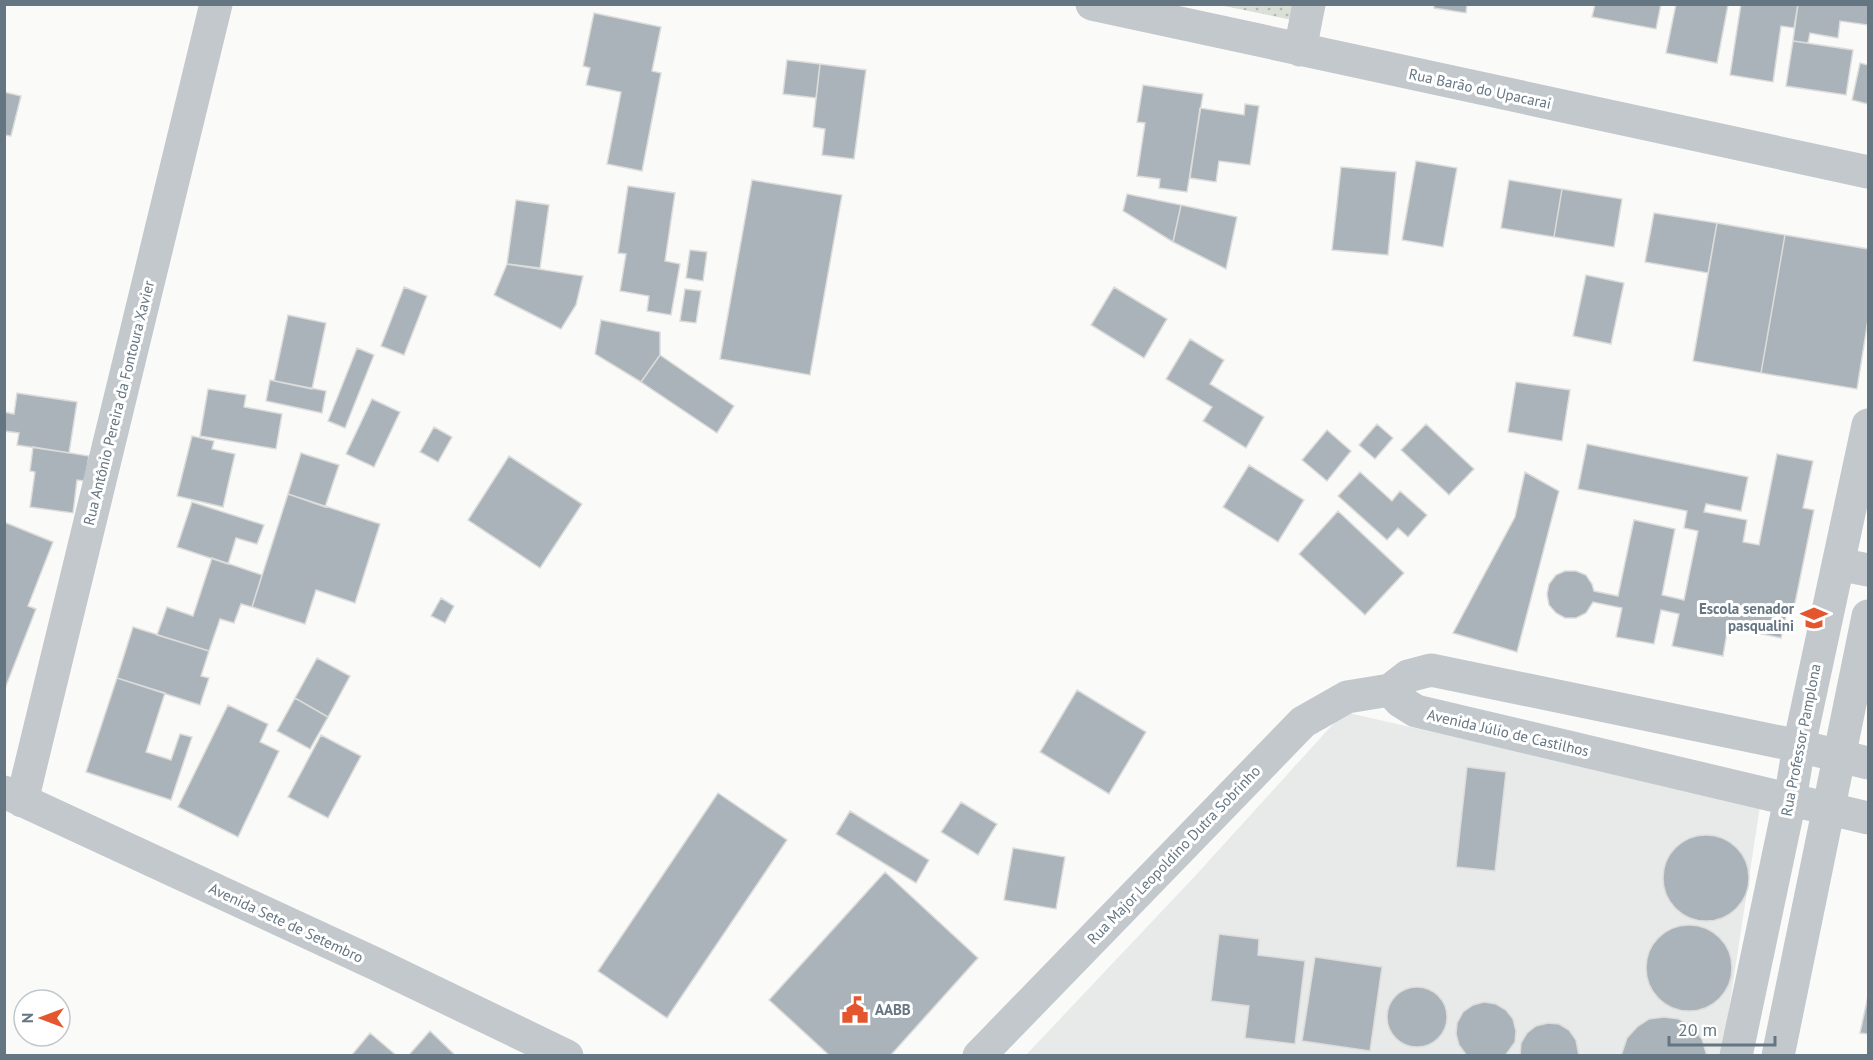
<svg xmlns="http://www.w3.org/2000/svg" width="1873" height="1060" font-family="'PT Sans',sans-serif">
	<defs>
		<pattern id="grass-dots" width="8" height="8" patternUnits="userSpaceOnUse" patternTransform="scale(1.5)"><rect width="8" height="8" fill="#dadfd7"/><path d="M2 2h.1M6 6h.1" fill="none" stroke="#b4b9b4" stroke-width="1.8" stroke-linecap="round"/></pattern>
	</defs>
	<rect width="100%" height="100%" fill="#fafaf8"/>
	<path fill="#e8e9e9" d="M1344 712 1760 806 1722 1055 1025 1056 1196 875Z"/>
	<path fill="url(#grass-dots)" d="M1219 5H1300L1297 21Z"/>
	<path fill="#aab3b9" stroke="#dcdcda" stroke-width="1.5" d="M1434 4H1467L1466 13 1434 8Z
		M1595 4H1661L1656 29 1592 17Z
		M1676 4 1728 5 1717 63 1666 53Z
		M1741 4H1798L1794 28 1781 26 1773 82 1730 75Z
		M1798 4H1868V25L1840 21 1838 38 1810 33 1808 43 1793 41Z
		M594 13 661 27 652 71 661 73 642 171 607 164 621 92 586 85 590 68 583 66Z
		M1793 41 1853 50 1846 95 1786 86Z
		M787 60 820 64 816 98 783 94Z
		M1860 63 1868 65V104L1852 100Z
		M820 64 866 70 854 159 822 155 825 129 813 127Z
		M1143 85 1203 94 1187 192 1159 188 1160 179 1137 176 1145 123 1137 122Z
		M4 92 21 96 11 136 4 135Z
		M1245 104 1259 106 1250 165 1219 161 1216 182 1190 178 1200 108 1244 115Z
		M1416 161 1457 168 1443 247 1402 240Z
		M1341 167 1396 172 1388 255 1332 250Z
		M752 180 842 195 810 375 720 359Z
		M1509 180 1562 189 1554 237 1501 228Z
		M628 186 675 193 665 261 680 264 671 315 647 311 649 296 620 291 626 254 618 253Z
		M1562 189 1622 199 1614 247 1554 237Z
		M1127 194 1181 205 1173 242 1123 211Z
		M516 200 549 205 540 268 507 264Z
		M1181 205 1237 217 1226 269 1173 242Z
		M1654 213 1717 223 1708 273 1645 262Z
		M1717 223 1785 235 1761 373 1693 361Z
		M1785 235 1868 249V319L1857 389 1761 373Z
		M690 250 707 252 703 281 686 278Z
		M507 264 583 276 576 305 561 329 494 295Z
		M1586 275 1624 283 1611 344 1573 336Z
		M404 287 427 296 404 355 381 346Z
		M1114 287 1167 319 1144 358 1091 325Z
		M685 289 701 291 696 323 680 321Z
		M288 315 326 323 312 389 274 381Z
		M601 320 660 332V355L641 382 595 354Z
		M1190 339 1224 360 1210 384 1264 417 1246 448 1203 421 1212 407 1166 379Z
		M357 348 374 355 345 428 328 421Z
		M660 355 734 406 717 433 641 382Z
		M270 380 326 391 322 413 266 401Z
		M1516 382 1570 390 1562 441 1508 432Z
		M208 389 246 395 244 407 282 414 276 449 200 436Z
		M17 393 77 402 69 453 17 445 19 433 4 431V412L14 414Z
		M372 399 400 412 374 467 346 454Z
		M1377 424 1393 438 1375 459 1359 445Z
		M1426 424 1474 469 1449 495 1401 450Z
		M434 427 452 437 438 462 420 452Z
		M1327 430 1351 451 1327 481 1302 460Z
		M192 436 214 441 212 449 235 454 223 507 177 496Z
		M1587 444 1748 477 1741 511 1706 504 1704 512 1747 520 1743 542 1759 545 1777 454 1813 461 1803 508 1814 510 1793 613 1787 612 1781 638 1728 627 1723 656 1672 646 1679 614 1661 610 1654 644 1616 637 1622 608 1593 602 1586 613 1576 618H1565L1556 613 1549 605 1547 594 1549 584 1556 575 1565 571H1576L1586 575 1592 584 1594 591 1618 596 1634 520 1675 529 1662 595 1684 600 1698 531 1684 528 1687 511 1578 489Z
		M33 447 89 456 85 481 77 480 73 513 30 507 35 472 30 471Z
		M301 453 339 465 325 507 288 494Z
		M509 456 582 504 540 568 468 520Z
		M1249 465 1304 500 1278 542 1223 507Z
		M1360 472 1392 501 1400 491 1427 515 1408 537 1398 528 1387 540 1338 496Z
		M1525 472 1559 491 1517 652 1453 633 1515 517Z
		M288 494 380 524 355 603 316 590 305 624 252 607Z
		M192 502 264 525 257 544 236 538 228 564 177 547Z
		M1338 511 1404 573 1365 615 1299 554Z
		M4 522 53 542 28 606 36 609 4 691Z
		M212 558 262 575 252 607 241 604 234 623 220 619 209 651 157 635 167 607 193 616Z
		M441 598 454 606 445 623 431 616Z
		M133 627 209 651 201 676 209 678 200 705 117 678Z
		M317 658 350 676 328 717 295 698Z
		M117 678 165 693 146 752 171 760 180 734 192 737 171 800 86 772Z
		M1077 690 1146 732 1109 794 1040 752Z
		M295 698 328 717 310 749 277 731Z
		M228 705 268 724 260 742 279 751 238 837 178 807Z
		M321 735 361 756 328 818 288 797Z
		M1467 767 1506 772 1495 871 1456 867Z
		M718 793 787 840 667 1018 598 971Z
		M961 802 997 824 978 855 941 832Z
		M850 811 929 860 916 883 836 834Z
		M1663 878a43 43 0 1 1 86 0a43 43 0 1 1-86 0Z
		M1013 848 1065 857 1056 909 1004 900Z
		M885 872 978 958 890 1056H830L769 1000Z
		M1646 968a43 43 0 1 1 86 0a43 43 0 1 1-86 0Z
		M1219 934 1259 939 1258 955 1305 961 1295 1044 1245 1038 1249 1006 1211 1001Z
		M1315 957 1382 967 1370 1051 1302 1041Z
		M1387 1017a30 30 0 1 1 60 0a30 30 0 1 1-60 0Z
		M1868 996V1034L1860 1033Z
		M1484 1002 1496 1004 1506 1010 1513 1019 1516 1031 1515 1042 1505 1056H1467L1459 1045 1456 1034 1457 1023 1463 1012 1473 1005Z
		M1664 1017 1679 1019 1692 1027 1702 1039 1707 1056H1621L1627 1038 1637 1027 1649 1019Z
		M1548 1023 1559 1024 1569 1030 1576 1040 1579 1056H1520L1521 1043 1527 1033 1536 1026Z
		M430 1031 456 1056H408Z
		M370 1033 397 1056H351Z"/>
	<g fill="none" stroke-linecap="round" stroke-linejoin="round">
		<path stroke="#c3c8cc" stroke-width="33" d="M1092 4 1868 172
			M1300 50 1309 4
			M1838 564 1868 570
			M1390 690 1400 701 1416 711 1868 818
			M1390 690 1408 676 1431 670 1799 746 1868 763
			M4 792 378 965 567 1056
			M22 801 216 4
			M979 1056 1303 722 1347 697 1390 690
			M1736 1056 1790 800 1799 746 1868 425
			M1778 1056 1868 616"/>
	</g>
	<defs>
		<symbol id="school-bare" viewBox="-9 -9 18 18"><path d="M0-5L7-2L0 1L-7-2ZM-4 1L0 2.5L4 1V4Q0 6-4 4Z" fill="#e4572e" stroke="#fff" stroke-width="2.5" paint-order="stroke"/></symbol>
		<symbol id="civic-bare" viewBox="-9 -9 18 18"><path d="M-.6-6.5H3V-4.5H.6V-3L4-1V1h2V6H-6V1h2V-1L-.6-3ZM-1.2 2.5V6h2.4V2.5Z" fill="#e4572e" stroke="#fff" stroke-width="2.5" paint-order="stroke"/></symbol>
	</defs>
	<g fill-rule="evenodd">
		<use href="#school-bare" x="1795" y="599" width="38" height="38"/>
		<use href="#civic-bare" x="836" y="991" width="38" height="38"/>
	</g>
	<g text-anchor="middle" stroke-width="6" stroke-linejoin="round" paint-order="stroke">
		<g font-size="15" fill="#657683" stroke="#fff">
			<text transform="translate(1480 89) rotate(12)" y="5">Rua Barão do Upacarai</text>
			<text transform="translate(119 403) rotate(-76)" y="5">Rua Antônio Pereira da Fontoura Xavier</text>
			<text transform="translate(1508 733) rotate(13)" y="5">Avenida Júlio de Castilhos</text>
			<text transform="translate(1801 740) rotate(-79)" y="5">Rua Professor Pamplona</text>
			<text transform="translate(1174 855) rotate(-46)" y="5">Rua Major Leopoldino Dutra Sobrinho</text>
			<text transform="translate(286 923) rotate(25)" y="5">Avenida Sete de Setembro</text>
		</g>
		<g font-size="15" font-weight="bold" fill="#657683" stroke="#fff" text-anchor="end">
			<text x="1794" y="614">Escola senador<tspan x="1794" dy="17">pasqualini</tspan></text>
			<text x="875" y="1015" text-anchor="start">AABB</text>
		</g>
	</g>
	<rect width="1873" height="1060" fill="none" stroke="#657683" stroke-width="12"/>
	<g transform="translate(42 1018) rotate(270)"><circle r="28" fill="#ffffff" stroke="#c1c8cd" stroke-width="1.5"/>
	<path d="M0-4.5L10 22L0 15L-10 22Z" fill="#e4572e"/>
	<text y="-9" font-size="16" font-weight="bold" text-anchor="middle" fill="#657683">N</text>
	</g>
	<path d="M1669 1036v9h106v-9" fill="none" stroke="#657683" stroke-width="3"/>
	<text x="1678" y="1036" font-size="18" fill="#657683" stroke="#ffffff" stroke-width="4.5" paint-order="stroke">20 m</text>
</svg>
